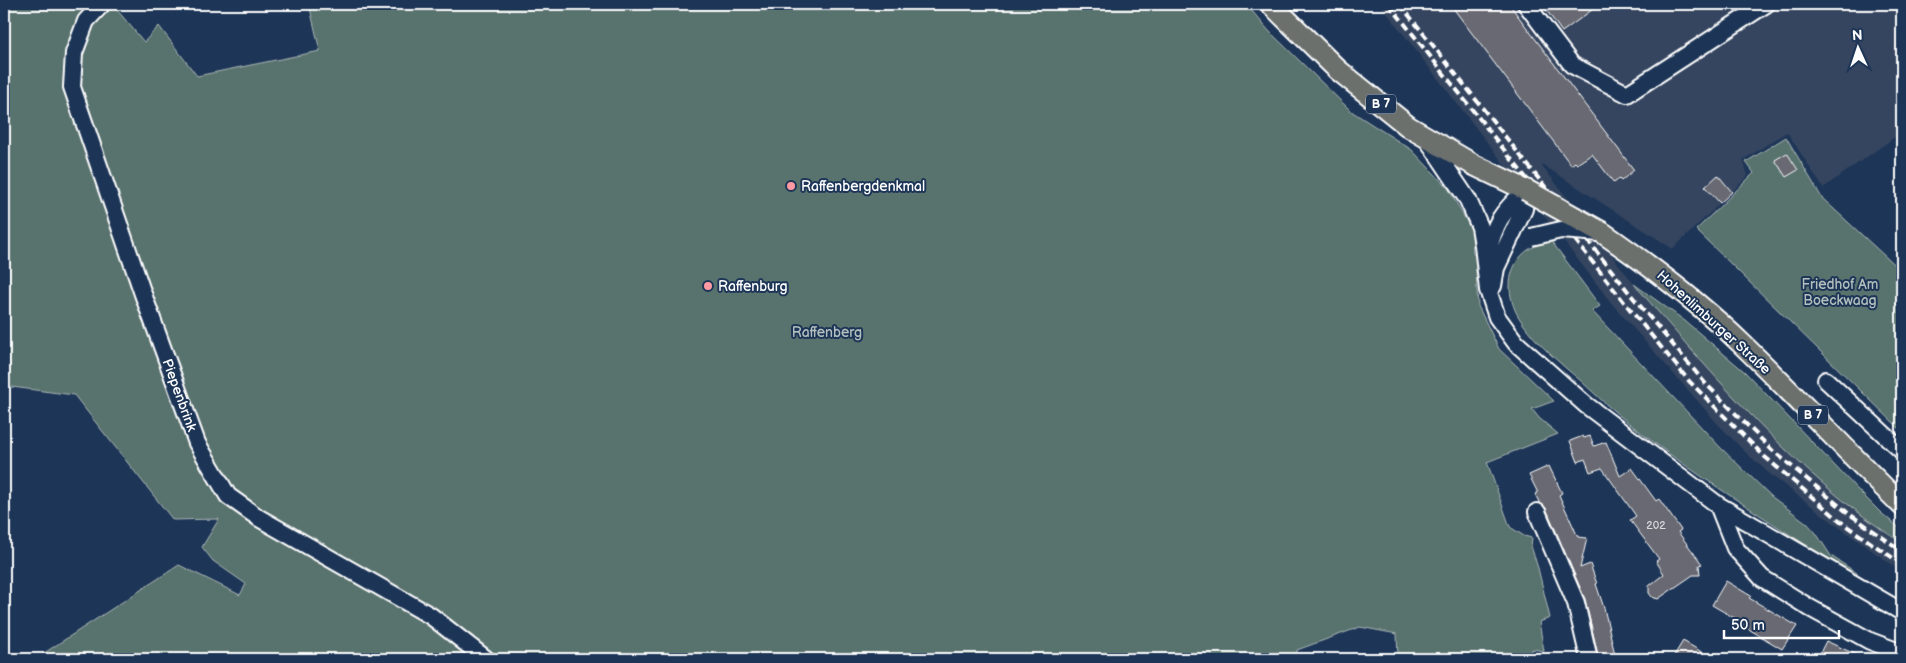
<svg xmlns="http://www.w3.org/2000/svg" width="1906" height="663" font-family="'Balsamiq Sans',sans-serif">
	<rect width="100%" height="100%" fill="#1d3557"/>
	<filter id="ink" filterUnits="userSpaceOnUse"><feTurbulence type="fractalNoise" baseFrequency=".02" numOctaves="2"/><feDisplacementMap in="SourceGraphic" scale="10" xChannelSelector="R" yChannelSelector="G"/><feConvolveMatrix kernelMatrix="1 2 1 2 8 2 1 2 1" color-interpolation-filters="sRGB"/></filter>
	<g filter="url(#ink)">
		<path fill="#34455f" d="M1380 4H1902V132L1823 188 1787 132 1743 160 1748 176 1673 249 1540 163 1634 284 1713 374 1758 421 1831 490 1875 525 1902 543V572L1840 528 1771 475 1743 450 1716 422 1613 305Z"/>
		<path fill="#58726e" stroke="#acb8b6" d="M4 4H112L144 42 159 26 197 76 320 51 309 4H1246L1269 31 1351 111 1412 150 1448 188 1472 231 1473 254 1475 255 1478 306 1499 349 1554 401 1532 409 1539 418 1558 434 1487 462 1510 527 1524 536 1532 538 1531 546 1538 568 1550 618 1539 622 1544 651 1532 649 1531 659H1398L1397 634 1360 627 1297 650V659H35L179 565 240 595 246 584 213 561 202 547 219 519 173 520 74 395 4 386Z
			M1786 137 1822 198 1902 272V431L1696 230 1754 173 1746 162Z
			M1552 242 1600 306 1592 311 1720 447 1772 497 1807 523 1816 533 1831 556 1857 573V575C1842 572 1807 545 1792 536 1737 500 1681 465 1630 424 1613 411 1597 396 1581 381 1561 364 1534 342 1520 319 1510 304 1506 282 1515 265 1522 251 1536 243 1552 242Z
			M1634 284 1685 321 1745 372 1856 488 1881 513 1902 530V543C1797 476 1715 377 1634 284Z"/>
		<path fill="#686972" stroke="#fff" d="M1450 4H1509L1634 170 1621 181 1619 179 1614 183 1592 154 1577 164 1575 162 1571 165Z
			M1542 4H1600L1562 32Z
			M1787 153 1798 170 1786 177 1775 160Z
			M1718 175 1732 192 1720 203 1705 187Z
			M1583 436 1584 438 1590 436 1594 446 1606 442 1620 476 1632 468 1656 501 1659 499 1681 530 1678 532 1702 564 1699 565 1700 575H1693L1658 599 1652 597 1649 593V586L1664 574 1656 561 1659 559 1630 520 1636 516 1602 468 1590 472 1585 459 1578 462 1570 441Z
			M1549 466 1562 493 1559 495 1578 537 1587 538 1580 568 1590 564 1597 584H1596L1604 608 1616 659H1599L1585 599 1546 508 1539 502 1535 494 1538 493 1529 475Z
			M1726 581 1751 596 1749 598 1797 626 1782 649 1735 621 1736 619 1712 605Z
			M1683 641 1695 648 1713 659H1672Z
			M1826 641 1866 659H1817Z"/>
		<g fill="none" stroke-linecap="round" stroke-linejoin="round">
			<defs>
				<path id="minor" d="M102 4 86 21 74 53 72 87 143 294 197 443 228 496 259 518 431 616 486 659
					M1526 4 1572 65 1627 94 1766 4
					M1427 139 1468 200 1480 227 1483 245 1488 290 1497 317 1516 343 1586 405 1718 505 1902 612
					M1487 255C1495 222 1501 213 1526 190
					M1493 286 1496 268 1524 209 1526 190
					M1826 380 1902 451
					M1718 505 1735 548 1762 578 1810 608 1870 641 1902 653
					M1537 512 1576 603 1589 659"/>
				<path id="major" d="M1271 4 1338 70 1409 127 1474 165 1526 190
					M1603 233C1652 267 1700 303 1743 345 1797 397 1848 453 1902 505"/>
			</defs>
			<use href="#minor" stroke="#fff" stroke-width="20"/>
			<use href="#major" stroke="#fff" stroke-width="24"/>
			<use href="#minor" stroke="#1d3557" stroke-width="16"/>
			<use href="#major" stroke="#6c706d" stroke-width="20"/>
			<path stroke="#fff" stroke-width="4" stroke-dasharray="8 4" stroke-linecap="butt" d="M1389 4 1624 302 1689 381 1765 457 1845 525 1902 564
				M1400 4 1631 295 1705 383 1772 450 1848 513 1902 551"/>
			<defs>
				<path id="minor-bridge" d="M1531 237 1561 230 1600 233"/>
				<path id="major-bridge" d="M1526 190 1603 233"/>
			</defs>
			<use href="#minor-bridge" stroke="#fff" stroke-width="20" stroke-linecap="butt"/>
			<use href="#major-bridge" stroke="#fff" stroke-width="24" stroke-linecap="butt"/>
			<use href="#minor-bridge" stroke="#1d3557" stroke-width="16"/>
			<use href="#major-bridge" stroke="#6c706d" stroke-width="20"/>
		</g>
	</g>
	<g fill="#ff9aa2" stroke="#1d3557" stroke-width="2">
		<circle cx="791" cy="186" r="5"/>
		<circle cx="708" cy="286" r="5"/>
	</g>
	<g text-anchor="middle" stroke-width="4" stroke-linejoin="round" paint-order="stroke">
		<g font-size="11" fill="#d9dadc">
			<text x="1656" y="529">202</text>
		</g>
		<g fill="#1d3557" stroke="#bbc2cd" stroke-width="1">
			<rect x="1366" y="94.5" width="30" height="19" rx="4"/>
			<rect x="1798" y="405.5" width="30" height="19" rx="4"/>
		</g>
		<g font-size="12" font-weight="bold" fill="#fff">
			<text x="1381" y="108">B 7</text>
			<text x="1813" y="419">B 7</text>
		</g>
		<g font-size="14" fill="#fff" stroke="#1d3557" text-anchor="start">
			<text x="801" y="191">Raffenbergdenkmal</text>
			<text x="718" y="291">Raffenburg</text>
		</g>
		<g font-size="14" fill="#b4c0be" stroke="#1d3557">
			<text x="1840" y="289">Friedhof Am<tspan x="1840" dy="16">Boeckwaag</tspan></text>
			<text x="827" y="337">Raffenberg</text>
		</g>
		<g font-size="14" fill="#fff" stroke="#1d3557">
			<text transform="translate(1714 322) rotate(42)" y="5">Hohenlimburger Straße</text>
			<text transform="translate(180 395) rotate(70)" y="5">Piepenbrink</text>
		</g>
	</g>
	<rect width="1906" height="663" fill="none" stroke="#1d3557" stroke-width="20"/>
	<rect x="10" y="10" width="1886" height="643" fill="none" stroke="#fff" stroke-width="2" filter="url(#ink)"/>
	<g transform="translate(1858 48) rotate(357)" stroke="#1d3557" stroke-width="4" paint-order="stroke">
	<path d="M0-4L9 19L0 12L-9 19Z" fill="#ffffff"/>
	<text y="-8" font-size="14" font-weight="bold" text-anchor="middle" fill="#ffffff">N</text>
	</g>
	<path d="M1724 630v8h115v-8" fill="none" stroke="#ffffff" stroke-width="2.5"/>
	<text x="1731" y="630" font-size="15" fill="#ffffff" stroke="#1d3557" stroke-width="4" paint-order="stroke">50 m</text>
</svg>
